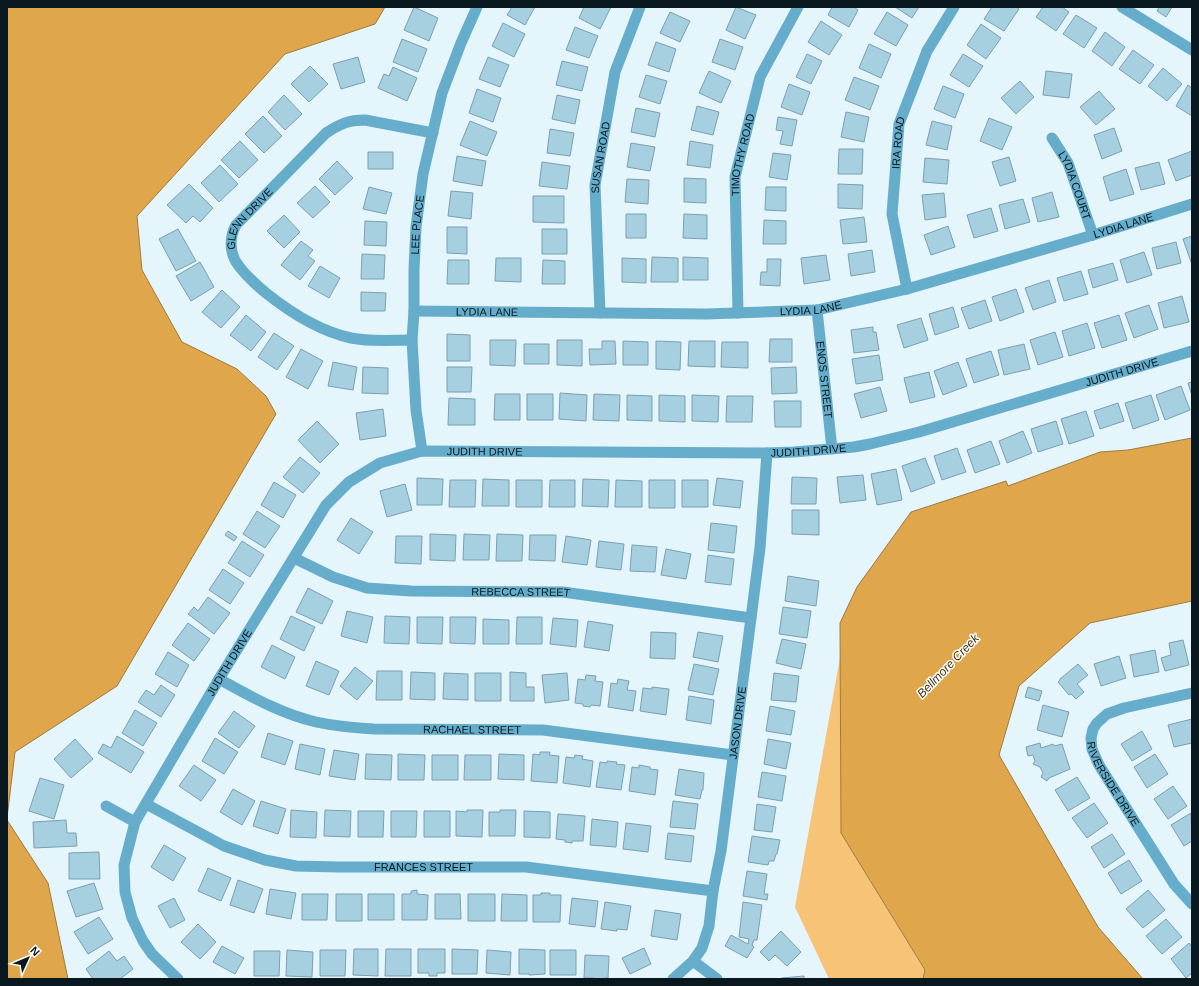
<svg xmlns="http://www.w3.org/2000/svg" width="1199" height="986" font-family="Arial,sans-serif">
	<rect width="100%" height="100%" fill="#e5f5fc"/>
	<path fill="#f6c377" d="M840 658 841 833 925 971 923 979H829L795 907Z"/>
	<path fill="#dfa64b" stroke="#9e7b3e" d="M7 7H385L375 24 285 54 137 216 142 270 182 342 237 369 266 396 276 414 117 686 15 752 7 818Z
		M1192 438V601L1090 623 1019 686 999 755 1098 927 1143 979H923L925 970 841 833 840 623 857 587 911 512 1006 481 1008 486 1100 452 1128 450Z
		M7 820 48 883 68 979H7Z"/>
	<path fill="#a6cfe0" stroke="#79a0b1" d="M414 7 438 18 429 41 404 30Z
		M512 7H535L525 25 507 15Z
		M584 7H611L600 29 579 18Z
		M736 7 756 15 745 39 726 30Z
		M832 7H854L858 10 849 27 828 15Z
		M895 7H919L912 18Z
		M992 7H1016L1019 9 1004 31 984 19Z
		M1043 7H1062L1069 12 1056 31 1036 17Z
		M1159 7H1172L1166 17 1157 11Z
		M670 12 690 21 680 42 660 33Z
		M887 12 908 25 896 46 874 34Z
		M1076 15 1097 28 1084 48 1063 34Z
		M821 21 842 35 829 55 808 42Z
		M503 23 525 34 514 57 492 46Z
		M981 24 1001 38 986 59 967 45Z
		M575 27 598 36 589 58 566 50Z
		M1105 32 1125 47 1112 66 1092 51Z
		M402 39 427 49 418 72 393 62Z
		M720 39 743 47 735 70 712 62Z
		M656 42 676 49 669 72 648 65Z
		M869 44 891 54 881 78 859 68Z
		M1133 50 1154 65 1140 84 1119 69Z
		M807 54 822 61 811 84 796 77Z
		M963 54 983 66 969 87 950 75Z
		M358 57 365 82 341 89 333 64Z
		M488 57 509 65 500 87 479 79Z
		M562 61 588 67 582 91 556 85Z
		M310 66 328 84 309 102 291 84Z
		M393 67 417 78 407 101 378 88 384 74 389 76Z
		M1163 68 1182 84 1167 101 1148 86Z
		M709 71 731 81 721 103 699 93Z
		M1046 71 1072 74 1069 98 1043 95Z
		M646 75 667 81 660 104 639 97Z
		M854 77 879 86 870 110 845 100Z
		M1020 81 1034 97 1016 114 1001 98Z
		M789 84 810 92 802 115 781 107Z
		M1188 85 1192 88V116L1176 106Z
		M943 86 964 94 955 118 934 109Z
		M477 89 501 98 493 122 469 113Z
		M1099 91 1115 109 1096 125 1080 107Z
		M284 95 302 114 285 130 268 112Z
		M557 95 580 100 575 124 552 119Z
		M697 106 719 112 713 135 691 130Z
		M636 108 660 113 655 137 631 132Z
		M846 112 869 117 864 142 841 137Z
		M263 116 282 136 264 153 245 134Z
		M778 117 797 120 792 146 780 144 783 131 776 130Z
		M989 118 1012 127 1002 150 980 141Z
		M470 121 497 132 487 156 460 145Z
		M932 121 952 126 947 150 926 145Z
		M1114 128 1122 151 1102 159 1094 135Z
		M550 129 574 133 570 156 547 153Z
		M240 141 258 160 239 178 221 160Z
		M690 141 713 145 710 168 687 165Z
		M631 143 655 147 650 171 627 167Z
		M839 149H863L862 174H838Z
		M1192 151V175L1176 181 1168 160Z
		M368 152H393V169H368Z
		M773 153 791 155 787 180 769 177Z
		M457 156 486 161 482 186 453 181Z
		M1009 157 1016 181 1000 186 992 162Z
		M925 158 949 160 947 184 923 182Z
		M337 161 353 178 335 195 319 179Z
		M542 162 570 166 567 189 539 186Z
		M1159 162 1165 184 1141 190 1135 168Z
		M220 165 238 184 219 202 201 183Z
		M1126 169 1134 194 1110 201 1103 177Z
		M684 178 706 179V203L684 202Z
		M627 179 649 180 648 204 625 202Z
		M189 184 213 208 200 222 193 216 186 223 167 205Z
		M838 184 863 185 862 209 838 208Z
		M315 186 330 202 313 218 297 203Z
		M369 187 392 193 386 214 363 209Z
		M766 187H786V211L765 210Z
		M451 191 473 193 471 219 448 216Z
		M1052 192 1059 217 1038 222 1032 198Z
		M944 193 946 217 925 220 922 195Z
		M533 196H564V223L533 222Z
		M1023 199 1030 222 1005 229 999 205Z
		M991 208 998 231 974 238 967 215Z
		M626 214H646V238H626Z
		M684 214 707 215V239L683 238Z
		M284 215 300 232 284 248 267 231Z
		M864 217 867 242 843 244 840 220Z
		M764 220 786 221V244H763Z
		M365 221 387 222 386 246 364 245Z
		M948 226 955 247 931 255 924 235Z
		M447 227H467V254L447 253Z
		M178 229 196 261 176 271 159 239Z
		M542 229H567V254H542Z
		M1192 236V261L1191 262 1183 239Z
		M301 241 313 250 308 256 315 261 300 280 281 265Z
		M1176 242 1181 263 1157 269 1152 248Z
		M872 250 875 272 851 276 848 254Z
		M1144 252 1152 275 1127 283 1120 260Z
		M362 254 385 255 384 279H361Z
		M826 255 830 280 804 284 801 258Z
		M652 257 678 258V282H651Z
		M683 257 708 258V280H683Z
		M496 258H521V282L495 281Z
		M622 258 646 259V283L622 282Z
		M767 259H781L780 286 760 285 761 272H767Z
		M448 260H469V284H447Z
		M543 260 565 261V284H542Z
		M200 262 214 287 191 301 176 276Z
		M1113 263 1118 280 1093 288 1088 270Z
		M320 266 340 278 329 298 308 286Z
		M1081 271 1088 294 1064 301 1057 278Z
		M1049 280 1056 302 1033 310 1025 288Z
		M1016 289 1024 312 1000 321 992 297Z
		M222 290 240 307 221 328 202 312Z
		M361 292 386 293 385 311H361Z
		M1182 296 1189 322 1164 328 1158 303Z
		M985 300 992 321 969 329 961 308Z
		M1149 305 1158 329 1134 338 1125 313Z
		M953 307 959 327 935 335 929 314Z
		M246 315 266 332 251 351 230 335Z
		M1119 315 1127 340 1102 348 1094 323Z
		M921 318 928 340 904 348 897 325Z
		M1087 323 1095 348 1069 356 1062 331Z
		M873 327V332H876L879 350 854 353 851 330Z
		M1055 332 1063 357 1038 365 1030 340Z
		M274 333 294 346 277 370 258 357Z
		M447 334 470 335V361H447Z
		M770 339H792V362H769Z
		M490 340H516L515 366 490 365Z
		M557 340H582V366L557 365Z
		M602 341H615L616 364 590 365 589 349H602Z
		M623 341 648 342V365H623Z
		M656 341 681 342 680 370 656 369Z
		M689 341H715V367L688 366Z
		M722 342H748V368L721 367Z
		M524 344H549V364H524Z
		M1024 344 1030 369 1004 375 998 350Z
		M301 349 323 361 308 389 286 377Z
		M991 351 999 375 974 383 966 359Z
		M879 355 883 380 856 384 852 359Z
		M333 362 357 367 353 390 328 386Z
		M958 362 967 386 943 395 934 371Z
		M363 367 388 368V394L362 393Z
		M447 367H472L471 392H447Z
		M796 367 797 393 772 394 771 368Z
		M929 372 935 397 910 403 904 378Z
		M1192 382V396L1188 383Z
		M1181 386 1190 410 1165 420 1156 395Z
		M880 387 887 411 861 418 854 394Z
		M560 393 587 395 586 421 559 419Z
		M495 394H520V420H494Z
		M527 394H553V420H527Z
		M594 394 620 395 619 421 593 420Z
		M627 395 652 396V421L627 420Z
		M659 395 685 396V422L659 421Z
		M692 395 719 396 718 422 692 421Z
		M1151 395 1159 420 1133 429 1125 403Z
		M727 396H753L752 422H726Z
		M449 398 475 399V425H448Z
		M774 401H801V427H775Z
		M1118 403 1124 421 1100 429 1094 411Z
		M383 409 386 436 360 440 356 413Z
		M1086 411 1094 436 1069 444 1061 419Z
		M317 421 339 444 320 463 298 440Z
		M1056 421 1063 444 1038 452 1031 429Z
		M1023 431 1032 453 1007 463 999 441Z
		M991 441 1000 464 975 473 967 450Z
		M957 448 966 472 942 480 934 456Z
		M300 457 320 473 303 493 283 477Z
		M925 458 935 483 911 492 902 466Z
		M896 469 902 500 877 505 871 474Z
		M863 475 866 500 840 503 837 477Z
		M792 477 817 478 816 504H791Z
		M417 478 443 479 442 505H417Z
		M717 478 743 481 740 508 713 505Z
		M483 479 509 480V506H482Z
		M583 479 609 480 608 507 582 506Z
		M450 480H476L475 507H449Z
		M516 480H542V507H516Z
		M550 480H575V507H549Z
		M616 480 642 481V507H615Z
		M649 480H675V508H649Z
		M682 480H708V507H682Z
		M274 482 296 495 283 518 261 505Z
		M405 484 412 510 387 517 380 491Z
		M792 510H819V535L792 534Z
		M257 511 280 526 265 548 243 534Z
		M351 518 373 532 359 554 337 540Z
		M711 523 737 526 734 553 708 550Z
		M228 531 237 537 234 541 225 535Z
		M430 534 456 535 455 561 430 560Z
		M464 534 490 535 489 560H463Z
		M497 534 523 535 522 561H496Z
		M530 535H556L555 561 529 560Z
		M396 536H422L421 564 395 563Z
		M566 536 591 540 587 565 562 562Z
		M242 541 264 555 250 577 228 563Z
		M599 541 624 544 621 570 596 567Z
		M632 545 657 547 655 572 630 571Z
		M666 549 691 554 686 579 661 575Z
		M708 555 734 559 731 585 705 582Z
		M223 569 244 583 230 604 209 590Z
		M788 576 819 581 816 606 785 601Z
		M308 588 333 601 322 624 296 612Z
		M208 597 230 613 214 634 188 614 194 607 198 611Z
		M783 607 811 611 807 638 779 634Z
		M347 611 373 617 367 643 341 636Z
		M291 616 315 627 304 651 280 639Z
		M385 616 410 617 409 644 384 643Z
		M417 617H443L442 644 417 643Z
		M450 617H476L475 644 450 643Z
		M517 617H542V644H516Z
		M553 618 578 620 576 647 550 644Z
		M483 619 509 620V644H483Z
		M588 621 613 625 609 651 584 647Z
		M188 623 210 639 194 661 172 645Z
		M651 632 676 633 675 659 650 658Z
		M698 632 723 636 718 662 693 657Z
		M782 639 806 644 801 669 776 663Z
		M1183 640 1189 665 1165 671 1161 658 1171 655 1169 643Z
		M272 645 295 657 285 679 261 667Z
		M1155 650 1159 672 1134 677 1130 655Z
		M168 652 189 665 177 687 155 674Z
		M1119 656 1126 678 1101 686 1094 664Z
		M316 661 339 671 329 695 306 686Z
		M694 664 719 669 713 695 688 690Z
		M1078 664 1088 675 1077 684 1084 692 1076 699 1071 694 1069 695 1058 682 1060 680V679Z
		M355 667 373 681 357 700 340 686Z
		M377 671H402V700H376Z
		M411 672 435 673V700L410 699Z
		M510 672 526 673V687H534V701H510Z
		M444 673 468 674V700L443 699Z
		M475 673H501V701H475Z
		M567 673 569 700 545 703 542 675Z
		M774 673 799 676 796 702 771 700Z
		M586 675 596 676 595 681 603 682 600 706 591 705 590 707 583 706V704L575 703 578 679 585 680Z
		M618 679 629 681 627 690 636 691 633 711 608 707 611 683 617 684Z
		M161 685 175 695 161 717 138 702 146 690 154 695Z
		M652 687 669 689 666 715 640 711 643 688 652 689Z
		M1028 687 1042 691 1039 701 1025 697Z
		M689 696 714 700 711 724 686 720Z
		M1043 705 1069 712 1062 737 1037 730Z
		M770 706 795 711 791 735 766 731Z
		M135 710 157 723 143 746 122 733Z
		M234 711 255 726 239 748 218 733Z
		M1192 719V743L1174 747 1168 725Z
		M1142 731 1152 749 1132 761 1121 744Z
		M268 733 293 741 285 765 261 757Z
		M117 736 144 752 131 773 98 753 103 744 111 748Z
		M215 738 238 752 224 774 202 761Z
		M75 739 93 759 71 778 54 759Z
		M768 739 791 743 786 769 764 764Z
		M1040 743 1041 748 1053 744 1054 746 1062 744 1070 769 1049 778 1047 781 1041 777 1043 773 1040 767 1033 764 1035 761 1033 755 1028 756 1026 747Z
		M300 744 325 749 320 775 295 769Z
		M334 750 359 754 355 780 329 776Z
		M540 752H550L549 755 559 756 557 783 531 781 533 754 540 755Z
		M366 754 392 755 391 780 365 779Z
		M398 754 425 755 424 780H398Z
		M499 754 524 755V780L498 779Z
		M1155 754 1168 774 1147 788 1134 767Z
		M432 755H458V780H432Z
		M465 755H491V780H464Z
		M575 755 583 756 582 759 593 761 590 787 563 783 566 757 574 758Z
		M607 761 617 762 616 764 625 765 621 790 596 787 600 762 607 763Z
		M194 765 216 780 201 801 179 786Z
		M639 765 650 767V769L658 770 655 795 629 791 632 767 639 768Z
		M679 769 704 773 703 790H702L700 799 675 795Z
		M762 772 786 776 782 801 758 797Z
		M1077 777 1090 798 1068 811 1055 790Z
		M40 778 64 785 54 819 29 811Z
		M1173 786 1187 806 1168 819 1154 799Z
		M233 789 255 801 242 825 220 812Z
		M261 801 286 809 278 834 253 826Z
		M673 801 698 804 695 829 670 827Z
		M1094 803 1108 823 1087 838 1072 818Z
		M757 804 776 807 772 832 754 830Z
		M291 810 317 812 316 838 290 837Z
		M325 810 351 811 350 837 324 836Z
		M467 810H483L482 837 456 836V811L467 812Z
		M500 810H516L515 836H489V812H500Z
		M358 811H384L383 837H358Z
		M391 811H417L416 837H391Z
		M424 811H450V837H424Z
		M524 811 550 812V838L524 837Z
		M1191 813 1192 841 1184 846 1171 825Z
		M558 814 585 816 583 841H572V843L565 842V840L556 839Z
		M592 819 618 822 616 847 590 845Z
		M66 820 67 833H76L77 846 34 848 33 822Z
		M626 823 651 826 648 852 623 849Z
		M668 833 694 836 691 862 665 859Z
		M1112 834 1125 854 1104 868 1091 847Z
		M752 836 780 840 777 854H776L774 861H769L768 865 748 862Z
		M164 845 186 858 173 881 151 867Z
		M99 852 100 879H69V853Z
		M1129 860 1142 881 1121 894 1108 873Z
		M208 868 231 878 221 901 198 891Z
		M747 871 767 874 764 894H768L767 900 743 896Z
		M238 880 263 889 254 913 230 905Z
		M94 883 103 909 76 917 67 891Z
		M270 889 296 893 291 919 266 914Z
		M417 890V894L428 895 427 920H402V894H411V891Z
		M1148 890 1165 910 1143 928 1126 909Z
		M541 893H550V895H561L560 922H533V895H541Z
		M302 894H328L327 920H302Z
		M336 894H362V921H336Z
		M368 894H394V920H368Z
		M435 894H460L461 919H435Z
		M468 894H495V921H468Z
		M502 894 527 895V921H501Z
		M174 898 185 920 170 928 158 906Z
		M572 898 598 901 595 927 569 924Z
		M605 902 631 906 627 930 617 929V931L601 929Z
		M743 902 762 905 757 940H754L752 945 754 947 747 958 725 946 731 935 748 944 749 939 739 937Z
		M655 910 681 914 677 940 651 936Z
		M99 917 113 939 88 954 74 932Z
		M1166 919 1182 937 1162 954 1146 936Z
		M198 924 216 942 200 959 181 942Z
		M781 931 801 952 787 966 775 955 769 961 760 952Z
		M1189 943 1192 947V973L1186 978 1171 959Z
		M222 946 244 958 235 974 213 962Z
		M644 948 651 964 630 974 622 958Z
		M354 949H378V976L353 975Z
		M386 949H411V976H385Z
		M418 949H445V973H437V976H429V973H418Z
		M452 949 478 950 477 974H452Z
		M519 949 545 950V974L529 975V974H519Z
		M287 950 313 952 312 977 286 976Z
		M320 950H346L345 976H320Z
		M487 950 511 952 510 975 486 973Z
		M550 950H576V975H550Z
		M109 951 117 961 124 956 133 969 120 979H93L86 969Z
		M254 951H280L279 976H254Z
		M585 955 609 956 608 978 594 979V978H584Z
		M804 976V979H782V978Z"/>
	<g fill="none" stroke-linecap="round" stroke-linejoin="round">
		<g stroke="#65adca" stroke-width="11">
			<path d="M1122 7 1192 50"/>
			<path id="s1" d="M1052 138 1068 163 1093 235"/>
			<path id="s2" d="M907 289 892 214 899 124 927 51 954 7"/>
			<path id="s3" d="M817 310 832 449"/>
			<path id="s4" d="M414 311 706 314 817 310 907 289 1093 235 1192 204"/>
			<path id="s5" d="M600 313 595 185 615 72 640 7"/>
			<path id="s6" d="M738 313 735 177 760 77 798 7"/>
			<path id="s7" d="M412 340C392 340 371 342 351 338 319 331 291 313 266 293 255 284 244 274 236 262 229 250 230 236 236 225L326 133C340 124 348 120 365 120L433 133"/>
			<path id="s8" d="M422 451 416 410 412 340 414 311V269L416 227 423 174 442 93 461 43 477 7"/>
			<path id="s9" d="M294 558 333 577 367 588 411 591 563 592 751 618"/>
			<path id="s10" d="M219 679C250 696 281 714 316 722 335 726 354 728 374 729L543 730 733 755"/>
			<path id="s11" d="M1192 693 1124 708 1107 714 1097 723 1093 729 1091 738 1092 749 1099 765 1174 884 1192 904"/>
			<path id="s12" d="M146 804 224 846 265 860 296 866 338 867H526L713 891"/>
			<path d="M106 806 135 822"/>
			<path d="M693 961 717 979"/>
			<path id="s13" d="M178 979 152 954 143 941 132 918 125 892 124 865 135 822 219 679 326 505 349 482 380 463 422 451 767 453 794 452 854 447 870 444 919 432 1192 351"/>
			<path id="s14" d="M673 979 693 961 702 948 709 926 713 891 721 851 760 548 767 453"/>
		</g>
	</g>
	<g text-anchor="middle" stroke-width="3" stroke-linejoin="round" paint-order="stroke">
		<g font-size="11" fill="#08181e" stroke="#fff">
			<text dy="4" stroke="none"><textPath href="#s2" startOffset="148">IRA ROAD</textPath></text>
			<text dy="4" stroke="none"><textPath href="#s6" startOffset="159">TIMOTHY ROAD</textPath></text>
			<text dy="4" stroke="none"><textPath href="#s5" startOffset="156">SUSAN ROAD</textPath></text>
			<text dy="4" stroke="none"><textPath href="#s1" startOffset="53">LYDIA COURT</textPath></text>
			<text dy="4" stroke="none"><textPath href="#s7" startOffset="252">GLENN DRIVE</textPath></text>
			<text dy="4" stroke="none"><textPath href="#s8" startOffset="227">LEE PLACE</textPath></text>
			<text dy="4" stroke="none"><textPath href="#s4" startOffset="721">LYDIA LANE</textPath></text>
			<text dy="4" stroke="none"><textPath href="#s4" startOffset="397">LYDIA LANE</textPath></text>
			<text dy="4" stroke="none"><textPath href="#s4" startOffset="73">LYDIA LANE</textPath></text>
			<text dy="4" stroke="none"><textPath href="#s13" startOffset="1369">JUDITH DRIVE</textPath></text>
			<text dy="4" stroke="none"><textPath href="#s3" startOffset="70">ENOS STREET</textPath></text>
			<text dy="4" stroke="none"><textPath href="#s13" startOffset="1045">JUDITH DRIVE</textPath></text>
			<text dy="4" stroke="none"><textPath href="#s13" startOffset="721">JUDITH DRIVE</textPath></text>
			<text dy="4" stroke="none"><textPath href="#s9" startOffset="233">REBECCA STREET</textPath></text>
			<text dy="4" stroke="none"><textPath href="#s13" startOffset="361">JUDITH DRIVE</textPath></text>
			<text dy="4" stroke="none"><textPath href="#s14" startOffset="271">JASON DRIVE</textPath></text>
			<text dy="4" stroke="none"><textPath href="#s10" startOffset="263">RACHAEL STREET</textPath></text>
			<text dy="4" stroke="none"><textPath href="#s11" startOffset="169">RIVERSIDE DRIVE</textPath></text>
			<text dy="4" stroke="none"><textPath href="#s12" startOffset="291">FRANCES STREET</textPath></text>
		</g>
		<g font-size="12" font-style="italic" fill="#452e06" stroke="#fff">
			<text transform="translate(948 666) rotate(-46)" y="4">Bellmore Creek</text>
		</g>
	</g>
	<rect width="1199" height="986" fill="none" stroke="#08181e" stroke-width="16"/>
	<g transform="translate(28 958) rotate(46)" stroke="#ffffff" stroke-width="3" paint-order="stroke">
	<path d="M0-3L7 15L0 10L-7 15Z" fill="#08181e"/>
	<text y="-6" font-size="11" font-weight="bold" text-anchor="middle" fill="#08181e">N</text>
	</g>
</svg>
